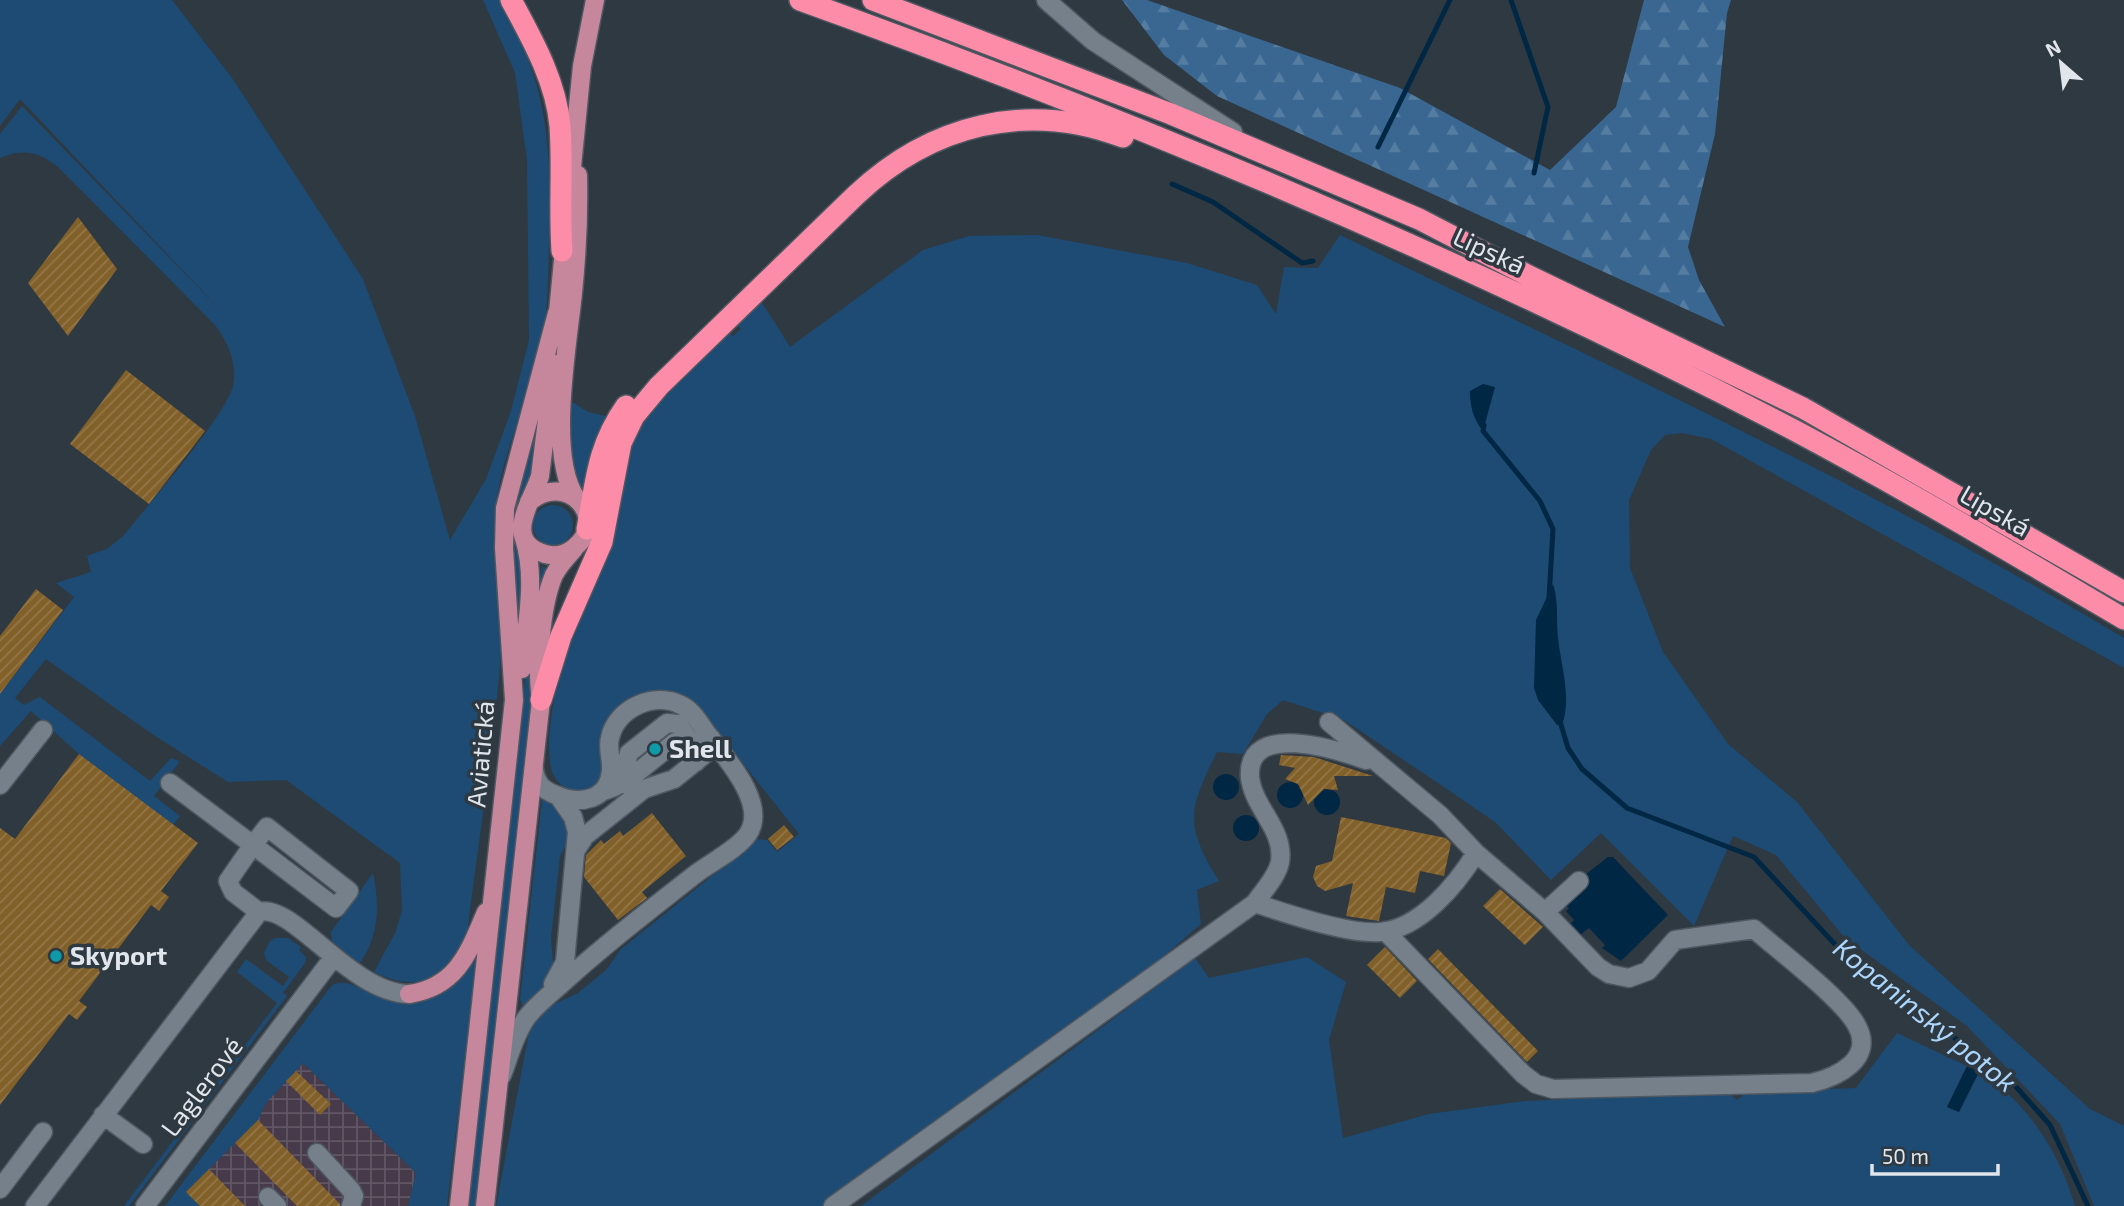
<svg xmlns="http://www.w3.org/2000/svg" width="2124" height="1206" font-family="'Exo 2',sans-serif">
	<defs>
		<pattern id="industrial-grid" width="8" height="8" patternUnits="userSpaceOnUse" patternTransform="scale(1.75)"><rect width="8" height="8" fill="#473a4a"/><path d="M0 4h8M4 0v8" fill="none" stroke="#615664"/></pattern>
		<pattern id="forest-firs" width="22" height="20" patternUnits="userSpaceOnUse" patternTransform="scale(1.75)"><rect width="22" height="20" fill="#396791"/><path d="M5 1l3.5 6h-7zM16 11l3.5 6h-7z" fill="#557da1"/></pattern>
		<pattern id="building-hatch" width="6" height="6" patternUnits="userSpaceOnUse" patternTransform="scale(1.75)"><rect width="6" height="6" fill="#826029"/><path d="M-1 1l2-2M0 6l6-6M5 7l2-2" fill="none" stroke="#937748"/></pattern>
	</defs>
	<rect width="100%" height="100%" fill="#2f3942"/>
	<path fill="url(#industrial-grid)" d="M303 1063 416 1173 408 1206H165Z"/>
	<path fill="#1d4b73" d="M0 0H172L232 78 363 279 415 416 450 540 486 479 511 411 529 340 527 160 515 73 483 0H500C549 86 552 149 549 245 548 280 548 317 540 351 527 403 499 461 495 514 492 557 505 599 502 641 495 742 478 842 466 942 448 982 412 992 374 972L396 931 402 910 400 863 286 780 228 782 152 734 46 659 15 698 24 705 40 697 150 781 171 758 180 761 154 796 180 816 173 825 80 755 31 711 0 746V694L74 597 56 583 91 572 87 556 107 549 123 536C145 509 229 412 233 385 237 361 228 343 215 325L58 167C39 152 24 148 0 158V134L22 106 227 317 20 99 0 126Z
		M1037 235 1187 263 1257 285 1276 314 1284 267 1318 268 1340 235C1603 364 1872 487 2124 638V668L1711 439 1682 433 1665 435 1651 450 1629 500 1630 568 1663 652 1728 744 1797 802 1909 945 2090 1109 2124 1126V1206H2094L2060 1124 1967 1026 1845 938 1776 855 1733 836 1694 926 1601 833 1551 880 1495 822 1426 775 1344 720 1283 700 1267 714 1243 754 1217 752C1188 810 1184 825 1219 881L1197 890 1201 924 1149 969 849 1182 825 1206H496L530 1027 552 1005 578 993 606 970 621 949 758 839 767 840 777 852 799 834 698 707 671 693 654 692 636 696 614 713C609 738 610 790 578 792 568 792 561 786 556 779 523 739 617 469 642 419 653 398 708 350 727 331L733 336 741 329 735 323 759 298 790 347 923 250 969 236Z
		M568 399 588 412 606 416 608 420 585 491 580 493 571 475Z
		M540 414 534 471 528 491 517 506 513 522 521 555 523 583 517 627 509 525 536 416Z
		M533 525a20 20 0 1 1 40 0a20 20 0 1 1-40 0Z
		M542 566 548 569 543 586 479 1178 475 1206H467L531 625Z
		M542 800 552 802 565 818 568 830 567 843 560 856 551 938 553 962 547 983 534 999 523 1006 520 999Z
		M373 873C380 905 379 938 359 964L332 941 331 932Z
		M275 938H288L301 947 299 950 306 957 305 963 283 993 287 996 129 1206H124L277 1003 237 972 246 959 283 986 289 977 266 960 264 953 270 941Z
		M1307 957 1346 982 1329 1040 1343 1138 1429 1114 1525 1101 1727 1092 1737 1100 1747 1092 1856 1088 1897 1033 1967 1066 1947 1107 1959 1112 1979 1072C2026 1100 2060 1153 2075 1206H861L1195 958 1209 978Z
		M472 961 476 962 447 1206H408L416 1173 303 1063 266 1103 258 1120 186 1192 200 1206H165L332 985C352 974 379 1006 405 1001 422 998 455 971 472 961Z"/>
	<path fill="url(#forest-firs)" d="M1122 0H1147L1400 88 1550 170 1616 107 1644 0H1731L1727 13 1715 134 1688 247 1699 280 1725 327 1217 96 1164 55Z"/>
	<path fill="#002743" d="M1483 384 1495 387 1483 431C1473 419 1470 406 1470 391Z
		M1553 584C1559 602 1556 620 1558 638 1561 666 1572 698 1562 725H1557L1538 700 1534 688 1536 620Z
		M1213 787a13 13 0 1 1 26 0a13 13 0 1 1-26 0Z
		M1277 795a13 13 0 1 1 26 0a13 13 0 1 1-26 0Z
		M1314 802a13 13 0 1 1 26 0a13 13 0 1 1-26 0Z
		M1233 828a13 13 0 1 1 26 0a13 13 0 1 1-26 0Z
		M1608 857H1613L1668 915 1621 961 1602 948 1605 945 1589 928 1579 936 1569 925 1574 920 1566 911 1569 908 1566 905 1587 884 1581 878Z
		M1967 1066 1979 1072 1959 1112 1947 1107Z"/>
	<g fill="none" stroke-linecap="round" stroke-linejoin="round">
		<path stroke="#002743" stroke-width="5" d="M1511 0 1548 107 1534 173
			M1378 147 1450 0
			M1172 184 1213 202 1302 263 1313 261
			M1484 425 1483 431 1540 501 1553 529 1549 598
			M1559 718 1568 748 1582 769 1627 808 1754 857 1843 953 2009 1079 2050 1125 2088 1206"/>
	</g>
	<path fill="url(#building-hatch)" d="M78 217 117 269 68 336 28 283Z
		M126 370 205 431 149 504 70 444Z
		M36 589 63 610 0 694V636Z
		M79 754 198 843 161 891 169 897 159 911 151 905 79 1001 87 1007 77 1020 69 1014 0 1105V828L15 839Z
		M1281 755 1314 757 1373 776H1334L1338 790 1324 789 1308 805 1298 784 1285 779 1295 768 1279 765Z
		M652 813 686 856 642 892 647 898 618 920 584 877 586 855 601 840 604 844 620 831 623 836Z
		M1341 817 1446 838 1451 843 1444 876 1420 871 1415 893 1386 887 1379 921 1346 916 1353 883 1325 891 1317 886 1313 877 1316 866 1332 861Z
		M784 825 794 837 777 850 768 839Z
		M1500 889 1543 927 1525 945 1483 906Z
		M1385 947 1417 981 1400 998 1367 965Z
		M1438 949 1538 1051 1527 1062 1428 959Z
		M296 1071 331 1104 320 1115 286 1081Z
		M258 1120 340 1204V1206H297L235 1143Z
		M209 1169 245 1206H200L186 1192Z"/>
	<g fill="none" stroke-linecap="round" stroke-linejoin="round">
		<defs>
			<path id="minor" d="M1046 0 1093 41 1233 132
				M1329 722 1440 815 1476 853 1545 912 1598 967 1609 974 1629 978 1648 971 1675 940 1754 929C1779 951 1844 1000 1857 1026 1875 1059 1837 1077 1812 1083L1553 1089 1536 1084 1523 1074 1385 931
				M170 783 253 845 228 881 233 892 259 912
				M623 784 675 742 685 739 692 741
				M0 785 43 730
				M601 792C638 779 620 784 629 753L667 723 678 724 698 752 696 762
				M267 827 349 891 336 908 253 845Z
				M576 850 585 836 644 789 674 779 710 750 711 738
				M1255 903C1263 891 1277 877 1280 862 1285 829 1253 808 1250 777 1246 720 1338 750 1366 760
				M1545 912 1579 881
				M553 984 565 962 577 832 573 817 559 797
				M502 1075C509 1057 515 1033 527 1017 538 1003 553 992 566 980 606 943 650 910 693 876 708 864 738 849 748 834 768 804 726 758 709 736 701 726 694 711 681 705 655 691 616 708 610 738 607 748 612 759 611 770 609 801 579 805 556 795 543 790 536 784 534 769
				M103 1115 143 1144
				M317 1153 351 1190 354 1196 351 1206
				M0 1189 43 1132
				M268 1197 277 1206
				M35 1206 259 912C293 902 350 993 409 994
				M145 1206 333 958
				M833 1206 1255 903C1284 913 1350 935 1380 932 1420 929 1457 884 1476 853"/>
			<path id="major" d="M570 187 582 66 595 0
				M557 323 565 239
				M576 498C547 455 568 344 573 293 577 254 579 214 578 175
				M529 502C568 470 609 519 575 547 567 554 556 557 545 554 501 541 533 500 540 476L554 364
				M522 669C526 626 537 580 524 538
				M409 994C457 987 469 952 486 912
				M459 1206 514 700 504 548 505 508 557 313
				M485 1206 541 700C536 668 541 605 554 575 559 565 567 557 574 549"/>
			<path id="highway" d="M511 0C532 39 556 81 560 126 563 168 559 209 562 251
				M800 0C1139 122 1472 262 1792 429 1905 489 2014 554 2124 619
				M873 0 1171 114 1419 219 1529 276 1803 408 2124 592
				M587 529C596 482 597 447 626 406
				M541 700 561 636 602 542 621 443 634 416 659 386 856 195C930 125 1026 100 1123 137"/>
		</defs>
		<use href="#minor" stroke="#4f5760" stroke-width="21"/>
		<use href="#major" stroke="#4f5760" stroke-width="21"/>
		<use href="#highway" stroke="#4f5760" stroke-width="24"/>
		<use href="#minor" stroke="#75808b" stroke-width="18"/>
		<use href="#major" stroke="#c6879c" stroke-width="18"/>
		<use href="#highway" stroke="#fc8ca8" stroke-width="21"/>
	</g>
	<g fill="#0f9aa8" stroke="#2f3942" stroke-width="2.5">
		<circle cx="655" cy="749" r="7"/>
		<circle cx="56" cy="956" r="7"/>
	</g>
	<g text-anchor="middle" stroke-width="7" stroke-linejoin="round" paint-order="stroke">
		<g font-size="26" fill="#e0e6ec" stroke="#2f3942">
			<text transform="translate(1489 251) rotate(25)" y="9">Lipská</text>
			<text transform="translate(1995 511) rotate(30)" y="9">Lipská</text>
			<text transform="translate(481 754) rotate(-85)" y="9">Aviatická</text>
			<text transform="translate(202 1087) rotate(-53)" y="9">Laglerové</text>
		</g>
		<g font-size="26" font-weight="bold" fill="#e0e6ec" stroke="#2f3942" text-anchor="start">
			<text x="669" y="758">Shell</text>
			<text x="70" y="965">Skyport</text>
		</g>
		<g font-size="28" font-style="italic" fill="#acd6fb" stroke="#2f3942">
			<text transform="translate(1925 1015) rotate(39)" y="10">Kopaninský potok</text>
		</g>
	</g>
	<g transform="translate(2061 63) rotate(332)" stroke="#2f3942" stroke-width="5" paint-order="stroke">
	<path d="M0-5L12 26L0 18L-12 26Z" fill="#e0e6ec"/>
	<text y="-10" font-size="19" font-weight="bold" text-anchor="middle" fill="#e0e6ec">N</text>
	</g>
	<path d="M1872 1164v10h126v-10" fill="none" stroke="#e0e6ec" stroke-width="3.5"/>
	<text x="1882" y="1164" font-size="21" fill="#e0e6ec" stroke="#2f3942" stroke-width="5" paint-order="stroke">50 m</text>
</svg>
